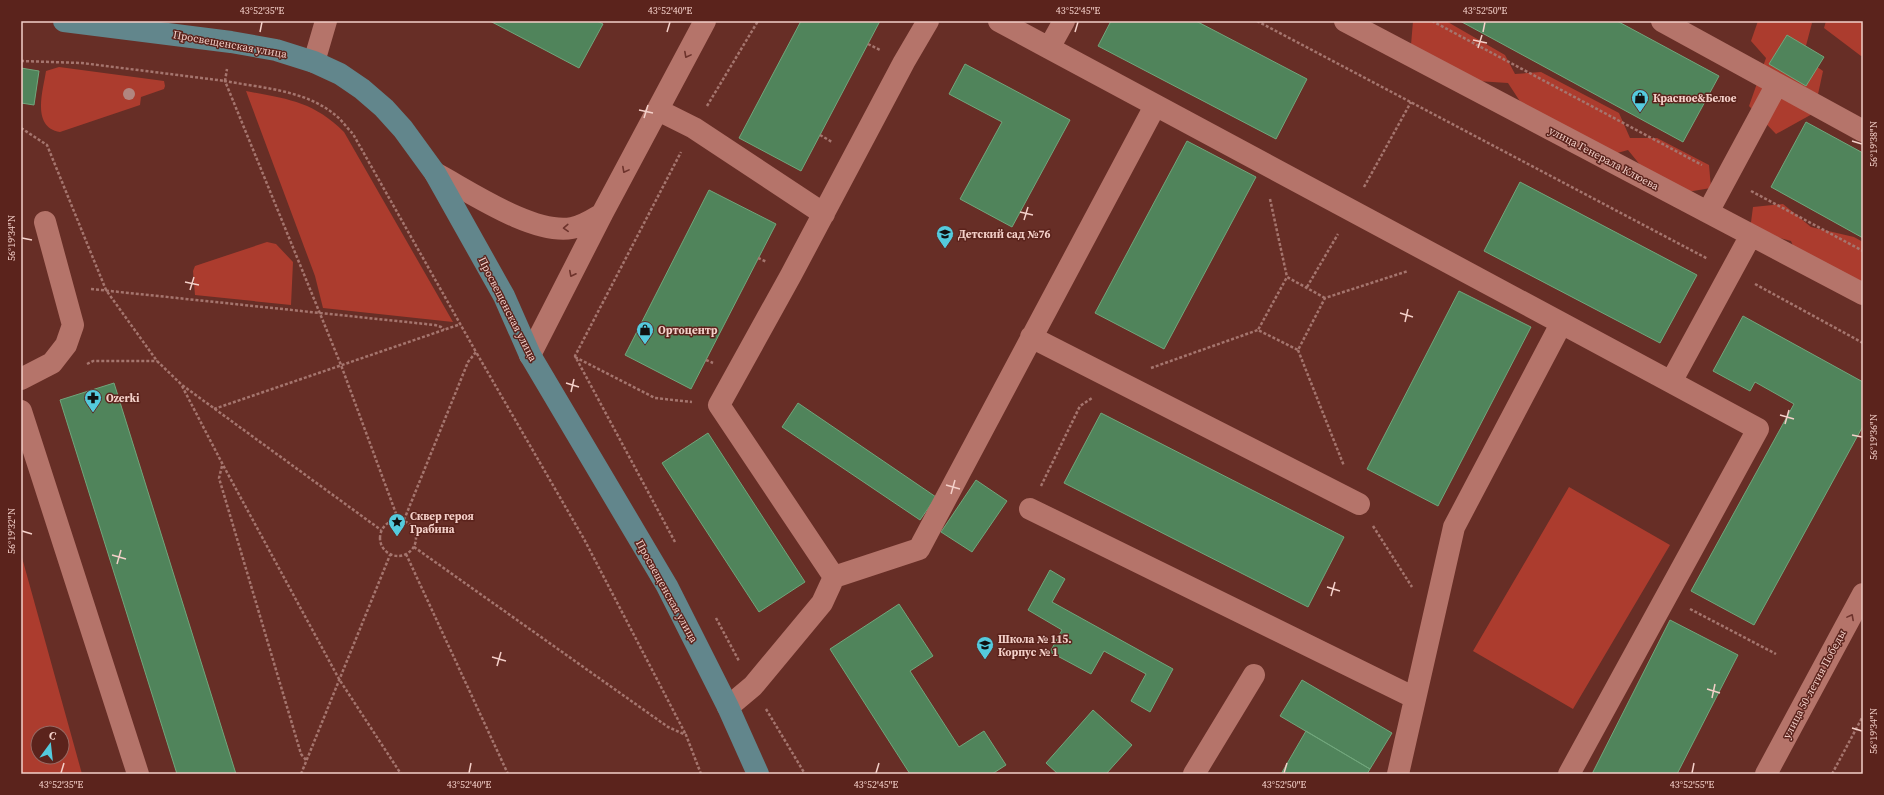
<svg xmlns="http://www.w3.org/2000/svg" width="1884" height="795" font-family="'Source Serif 4',serif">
	<rect width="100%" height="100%" fill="#672e26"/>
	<path fill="#ac3c2e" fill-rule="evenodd" d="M1413 21H1446L1505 55 1515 74 1541 72 1619 113 1630 138H1657L1709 165 1711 188 1687 192 1645 171 1628 150 1610 155 1525 109 1508 83 1477 81 1411 45Z
		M1758 21H1810L1812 23 1803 57 1823 71 1814 113 1776 134 1749 106 1766 58 1751 41Z
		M1826 21H1863V55L1861 56 1824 28Z
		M59 67 164 81 165 86 164 89 141 97 140 105 60 132C31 127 43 91 46 71Z
		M246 91C287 99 313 101 344 132L453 322 323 308 315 276Z
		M1783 204 1811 227 1854 237 1863 242V302L1803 269 1791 241 1750 230 1753 207Z
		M267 242 276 244 293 262 291 305 195 295 193 271 195 266Z
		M1569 487 1670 545 1573 709 1473 651Z
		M21 554 82 774H21ZM38 733H62V757H38Z"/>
	<path fill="#50845b" stroke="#71a67c" d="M490 21H597L603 24 579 68Z
		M801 21H880L801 171 739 138Z
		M1111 21H1196L1307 79 1276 139 1098 46Z
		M1460 21H1617L1719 76 1683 142Z
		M1787 35 1824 57 1806 86 1769 64Z
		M965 64 1070 120 1012 227 960 199 1002 122 949 94Z
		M21 68 39 71 34 105 21 103Z
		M1806 122 1863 153V238L1771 187Z
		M1187 141 1256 177 1164 349 1095 313Z
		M1520 182 1697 275 1660 343 1484 251Z
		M709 190 776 224 691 389 625 355Z
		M1459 291 1531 327 1438 506 1367 469Z
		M1743 316 1863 382V426L1754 625 1691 591 1794 404 1755 382 1750 391 1713 371Z
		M114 383 236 774H177L60 400Z
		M798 403 936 497 920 520 782 427Z
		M1101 413 1344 537 1308 607 1064 483Z
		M708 433 805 582 759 612 662 463Z
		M976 480 1007 501 972 552 941 532Z
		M1050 570 1065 579 1052 602 1173 669 1150 712 1131 701 1146 674 1104 651 1091 674 1050 652 1062 630 1028 610Z
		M899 604 933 656 910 671 959 747 984 731 1006 765 992 774H910L830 649Z
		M1670 620 1738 655 1677 774H1592Z
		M1302 680 1392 733 1370 769 1280 716Z
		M1093 710 1132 745 1106 774H1058L1046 763Z
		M1306 731 1370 769 1367 774H1281Z"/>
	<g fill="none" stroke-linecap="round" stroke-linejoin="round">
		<path stroke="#a5756e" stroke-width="2.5" stroke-dasharray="3 2" stroke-linecap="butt" d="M1257 21 1708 259
			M1432 21 1702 165
			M868 44 880 50
			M21 61 82 63 225 81 227 69
			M707 106 758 21
			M21 128 47 145 106 290 157 361 182 385 381 530
			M820 135 832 142
			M1364 187 1411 102
			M1751 191 1863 251
			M1270 199 1287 277
			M758 258 767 262
			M1755 284 1863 343
			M1307 287 1338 234
			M91 289 435 325 441 327 444 330
			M1325 298 1287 277 1258 330 1298 350 1325 298 1408 271
			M1298 350 1344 466
			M575 357 655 398 692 402
			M706 360 713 363
			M87 364 93 361H157
			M1151 368 1258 330
			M182 386 223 465 339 679 401 774
			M214 409 461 324
			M222 466 219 478 301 754 306 760
			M1041 486 1080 406 1092 398
			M398 519 341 365 225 81C262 88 304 90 334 114 341 119 347 128 353 134L476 352
			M380 538a18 18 0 1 1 36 0a18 18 0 1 1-36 0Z
			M404 520 468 362 476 352 584 539 686 735
			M1373 526 1412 587
			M675 542 575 356 681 152
			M414 547 668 727 686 735 701 774
			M406 554 508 774
			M1690 609 1776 654
			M716 618 739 661
			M766 709 805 774
			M301 774 390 555
			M1832 774 1863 716"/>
		<path stroke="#b5746a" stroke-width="22" d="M999 21 1049 48
			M1064 21 1049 48 1671 382
			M1345 21 1863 294
			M1662 21 1777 84
			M314 62 326 21
			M658 110 694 128 824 214
			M435 173C469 191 533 235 572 228 583 226 592 220 602 214
			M1708 212 1777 84 1863 131
			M1031 337 1359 504
			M530 355 602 214 705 21
			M21 379 52 363 66 345 73 325 45 222
			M21 411 138 774
			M1030 509 1415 698
			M834 577 719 405 791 275 904 62 928 21
			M728 707 753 686 822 603 834 577 919 549 1155 106
			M1194 774 1254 675
			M1398 774 1454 527 1561 324
			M1569 774 1758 429 1671 382 1751 235
			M1766 774 1863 594"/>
		<path stroke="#62868c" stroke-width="22" d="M64 21 231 42 276 50 314 62 340 74 362 89 384 108 403 129 435 173 504 296 530 355 667 586 728 707 758 774"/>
	</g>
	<circle fill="#b18680" cx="129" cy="94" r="6"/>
	<defs><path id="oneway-chevron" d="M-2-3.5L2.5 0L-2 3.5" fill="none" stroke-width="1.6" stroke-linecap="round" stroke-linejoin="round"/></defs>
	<g stroke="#6d332c">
		<use href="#oneway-chevron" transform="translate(687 55) rotate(118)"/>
		<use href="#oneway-chevron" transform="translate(625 170) rotate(118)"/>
		<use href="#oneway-chevron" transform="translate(566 228) rotate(177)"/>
		<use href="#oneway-chevron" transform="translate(572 274) rotate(117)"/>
		<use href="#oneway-chevron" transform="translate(1851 617) rotate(-62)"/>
	</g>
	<path fill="none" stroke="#f4d0c9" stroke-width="1.5" d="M260 32 262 22M667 32 670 22M1075 32 1078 22M1483 32 1485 22M1473 40 1487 43M1478 48 1482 35M639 110 653 113M644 118 648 105M1852 141 1862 144M1020 212 1033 215M1024 220 1028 207M22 238 32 240M185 282 199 285M190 290 194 277M1400 313 1413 317M1405 322 1408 309M566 383 579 387M571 392 574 379M1780 415 1794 419M1785 424 1789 410M1852 435 1862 437M946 485 960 489M951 494 955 480M22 531 32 534M112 555 126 559M117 564 121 550M1327 587 1340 591M1331 596 1335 582M492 657 506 661M497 666 501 652M1707 689 1720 693M1712 698 1715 684M1852 728 1862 731M61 773 64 763M469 773 471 763M876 773 879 763M1284 773 1287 763M1692 773 1694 763"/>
	<defs>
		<symbol id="shop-pin" viewBox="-11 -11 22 30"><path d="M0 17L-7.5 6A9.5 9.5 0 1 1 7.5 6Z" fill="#54cadd" stroke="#5b231c"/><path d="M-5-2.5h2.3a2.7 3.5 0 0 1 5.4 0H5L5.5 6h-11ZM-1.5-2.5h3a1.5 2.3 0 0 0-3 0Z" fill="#111"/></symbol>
		<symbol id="school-pin" viewBox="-11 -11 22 30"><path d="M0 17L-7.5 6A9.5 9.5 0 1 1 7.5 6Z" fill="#54cadd" stroke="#5b231c"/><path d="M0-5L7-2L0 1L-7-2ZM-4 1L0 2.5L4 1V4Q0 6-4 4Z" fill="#111"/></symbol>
		<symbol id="pharmacy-pin" viewBox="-11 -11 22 30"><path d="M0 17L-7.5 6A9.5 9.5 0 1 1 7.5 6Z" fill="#54cadd" stroke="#5b231c"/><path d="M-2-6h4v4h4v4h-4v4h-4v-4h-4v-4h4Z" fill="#111"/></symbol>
		<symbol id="sight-pin" viewBox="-11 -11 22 30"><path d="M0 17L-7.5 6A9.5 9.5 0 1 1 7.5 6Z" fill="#54cadd" stroke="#5b231c"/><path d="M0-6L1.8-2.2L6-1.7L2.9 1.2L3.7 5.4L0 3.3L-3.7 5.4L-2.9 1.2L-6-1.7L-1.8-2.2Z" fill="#111"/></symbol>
	</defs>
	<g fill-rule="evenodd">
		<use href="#shop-pin" x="1630" y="88" width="20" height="27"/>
		<use href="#school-pin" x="935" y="224" width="20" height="27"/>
		<use href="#shop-pin" x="635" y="320" width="20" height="27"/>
		<use href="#pharmacy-pin" x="83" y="388" width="20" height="27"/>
		<use href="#sight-pin" x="387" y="512" width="20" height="27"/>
		<use href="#school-pin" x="975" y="635" width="20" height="27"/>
	</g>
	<g text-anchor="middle" stroke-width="3" stroke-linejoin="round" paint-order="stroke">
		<g font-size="11" fill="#f4d0c9" stroke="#5b231c">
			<text transform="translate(230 44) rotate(10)" y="4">Просвещенская улица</text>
			<text transform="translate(1604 158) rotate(28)" y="4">улица Генерала Клюева</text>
			<text transform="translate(508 309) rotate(63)" y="4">Просвещенская улица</text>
			<text transform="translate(667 591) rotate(61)" y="4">Просвещенская улица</text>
			<text transform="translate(1814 684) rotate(-62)" y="4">улица 50-летия Победы</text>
		</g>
		<g font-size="11" font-weight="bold" fill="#f4d0c9" stroke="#5b231c" text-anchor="start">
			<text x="1653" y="102">Красное&amp;Белое</text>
			<text x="958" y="238">Детский сад №76</text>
			<text x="658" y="334">Ортоцентр</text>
			<text x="106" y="402">Ozerki</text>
			<text x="410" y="520">Сквер героя<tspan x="410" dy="13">Грабина</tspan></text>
			<text x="998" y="643">Школа № 115.<tspan x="998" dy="13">Корпус № 1</tspan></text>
		</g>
	</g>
	<rect width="1884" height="795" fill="none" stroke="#5b231c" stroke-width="44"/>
	<g transform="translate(50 745) rotate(15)"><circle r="19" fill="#5b231c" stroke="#986861"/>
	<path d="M0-3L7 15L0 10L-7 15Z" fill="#54cadd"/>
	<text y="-6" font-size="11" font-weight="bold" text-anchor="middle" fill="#f4d0c9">С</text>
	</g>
	<rect x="22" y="22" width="1840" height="751" fill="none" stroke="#f4d0c9" stroke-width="1.5"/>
	<g font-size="10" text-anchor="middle" fill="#f4d0c9">
		<text x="262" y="14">43°52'35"E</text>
		<text x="670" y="14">43°52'40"E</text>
		<text x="1078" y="14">43°52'45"E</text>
		<text x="1485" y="14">43°52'50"E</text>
		<text transform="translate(1873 144) rotate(-90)" y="4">56°19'38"N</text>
		<text transform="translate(11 238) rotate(-90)" y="4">56°19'34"N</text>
		<text transform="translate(1873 437) rotate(-90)" y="4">56°19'36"N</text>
		<text transform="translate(11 531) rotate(-90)" y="4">56°19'32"N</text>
		<text transform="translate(1873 731) rotate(-90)" y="4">56°19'34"N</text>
		<text x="61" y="788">43°52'35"E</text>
		<text x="469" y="788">43°52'40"E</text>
		<text x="876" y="788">43°52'45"E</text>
		<text x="1284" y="788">43°52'50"E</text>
		<text x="1692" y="788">43°52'55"E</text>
	</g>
</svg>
